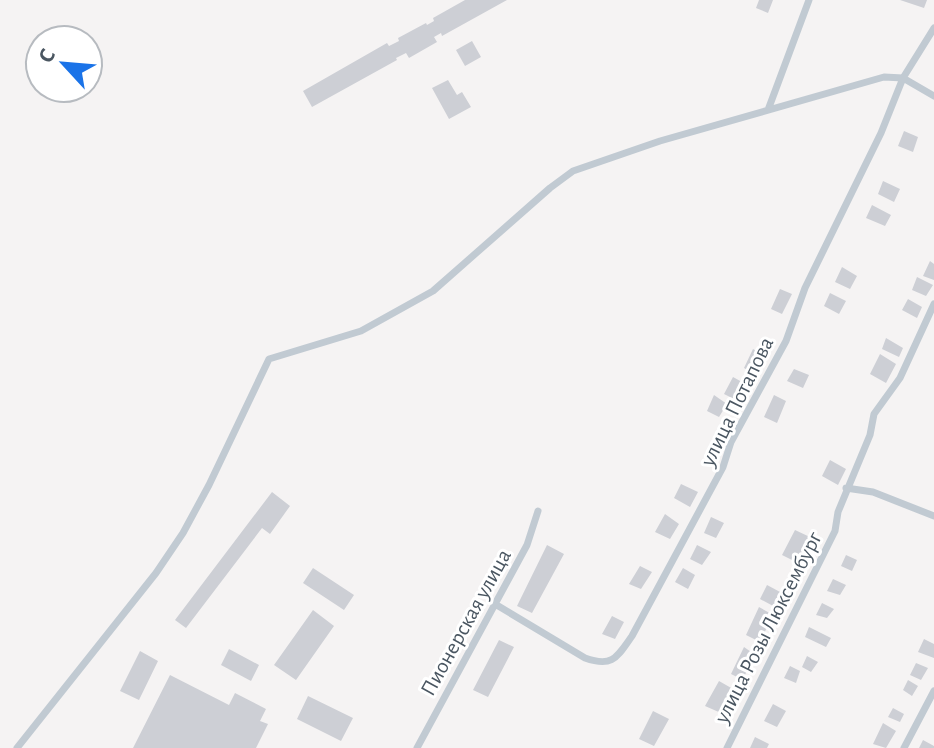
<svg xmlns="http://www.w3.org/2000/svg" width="934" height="748" font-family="'Alegreya Sans',sans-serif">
	<rect width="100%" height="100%" fill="#f5f3f3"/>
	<path fill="#cdcfd5" d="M465 0H507L442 36 441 33 434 37 437 42 409 58 406 53 396 58 397 60 312 107 303 91 387 43 389 46 399 41 398 38 426 23 427 25 434 21 433 18Z
		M759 0H773L768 13 756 8Z
		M900 0H927L924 8Z
		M472 41 481 57 465 66 456 50Z
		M448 80 457 95 462 92 471 107 449 119 432 88Z
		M904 131 918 137 913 152 898 146Z
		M883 181 900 189 894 202 878 194Z
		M872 205 891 215 885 226 866 218Z
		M930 261 934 264V280L923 276Z
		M842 267 857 276 850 289 835 282Z
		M917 277 933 285 926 296 912 290Z
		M780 289 792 294 782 314 771 309Z
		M830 293 846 301 839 314 824 306Z
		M908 299 922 307 917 318 902 310Z
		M886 338 903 348 899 357 882 349Z
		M753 349 767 357 757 375 744 368Z
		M880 354 896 364 886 383 870 374Z
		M794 369 809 375 803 388 787 381Z
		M733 377 751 387 742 403 724 394Z
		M714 395 727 404 719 417 707 411Z
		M774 395 786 401 777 423 764 417Z
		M830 460 846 469 838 485 822 476Z
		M681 484 698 492 690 507 674 498Z
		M272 492 290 506 270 534 262 528 186 628 175 620Z
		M665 514 679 524 670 539 655 532Z
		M711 517 724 523 716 538 704 533Z
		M795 530 812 538 798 563 782 555Z
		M547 545 564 554 532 613 517 606Z
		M697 545 711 552 702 565 690 559Z
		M846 555 857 560 852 571 841 566Z
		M640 566 652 572 641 589 629 584Z
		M313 568 354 595 344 610 303 583Z
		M683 568 695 575 688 589 675 582Z
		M833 579 846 585 840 595 827 591Z
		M767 585 782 593 775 607 760 599Z
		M822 603 834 609 827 618 816 615Z
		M759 607 773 615 760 642 746 635Z
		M313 610 334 626 296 680 274 665Z
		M612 616 624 622 615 639 602 634Z
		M809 627 831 638 826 647 805 637Z
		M924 639 934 644V658L918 652Z
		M499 640 514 647 488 697 473 690Z
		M744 647 754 654 743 680 731 674Z
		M229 649 259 665 251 681 221 665Z
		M140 651 158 661 139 700 120 691Z
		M807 656 818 662 811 672 802 667Z
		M916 663 928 668 921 680 910 675Z
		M790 666 800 671 796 683 784 678Z
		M170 675 229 705 235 693 266 709 260 721 268 724 256 748H133Z
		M908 680 918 686 912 696 903 690Z
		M719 681 733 689 721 713 705 706Z
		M308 696 353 718 341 741 297 719Z
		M773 704 786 711 777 727 764 721Z
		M893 708 904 714 900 722 888 717Z
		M653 711 669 719 654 746 639 739Z
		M883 723 896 731 886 748 873 744Z
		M755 737 769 744 767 748H750Z
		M923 740 934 746V748H919Z"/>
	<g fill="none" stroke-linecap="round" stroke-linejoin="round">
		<path stroke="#c1cad2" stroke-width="7" d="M768 110 809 0
			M846 488 873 492 934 516
			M495 604 585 658C613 668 617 657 632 636L723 467 731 442 786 341 805 288 881 133 903 78 934 28
			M17 748 156 573 183 533 209 485 269 359 361 331 433 291 550 188 573 171 660 141 884 77 903 78 934 96
			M417 748 527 545 538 511
			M727 748 835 531 838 512 870 435 874 414 900 378 934 304
			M904 748 934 691"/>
	</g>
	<g text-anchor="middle" stroke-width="6" stroke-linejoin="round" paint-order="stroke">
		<g font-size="22" fill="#4a5661" stroke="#fff">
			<text transform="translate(736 401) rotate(-64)" y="8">улица Потапова</text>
			<text transform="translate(465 622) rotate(-61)" y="8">Пионерская улица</text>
			<text transform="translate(767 627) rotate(-63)" y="8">улица Розы Люксембург</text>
		</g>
	</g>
	<g transform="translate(64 64) rotate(296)"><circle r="38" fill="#ffffff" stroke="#b7bbc0" stroke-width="2"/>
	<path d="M0-6L14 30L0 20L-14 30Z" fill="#1a73e8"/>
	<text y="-12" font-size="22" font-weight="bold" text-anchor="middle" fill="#4a5661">С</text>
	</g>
</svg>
